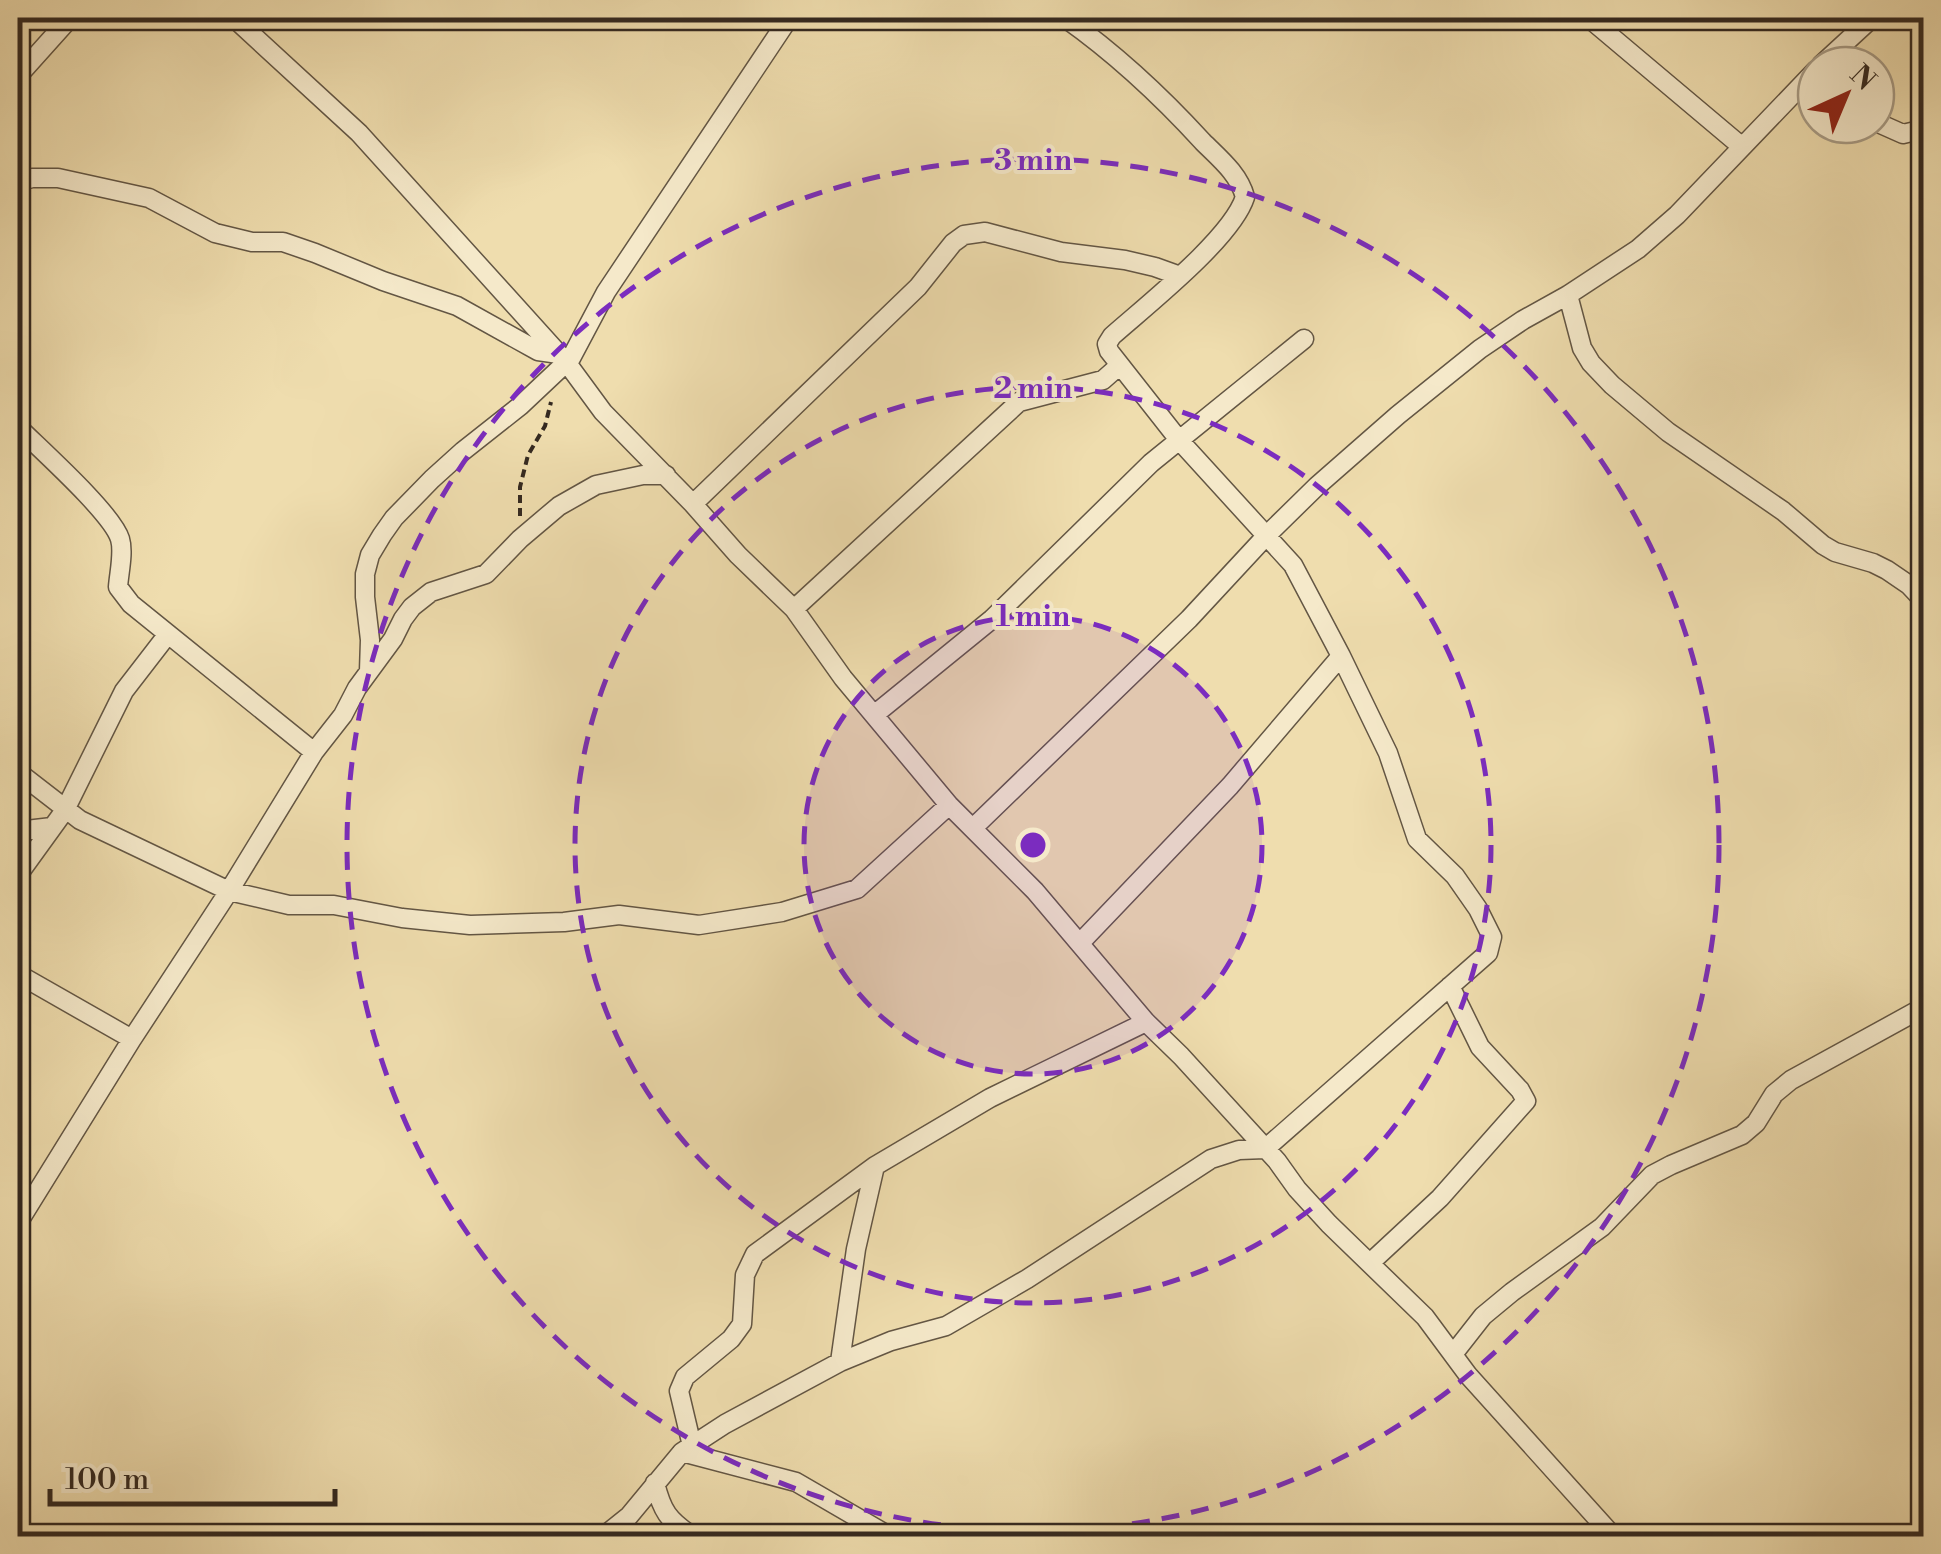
<svg xmlns="http://www.w3.org/2000/svg" width="1941" height="1554" font-family="'Libre Bodoni',serif">
	<rect width="100%" height="100%" fill="#efddae"/>
	<filter id="stains"><feTurbulence type="fractalNoise" baseFrequency=".002" numOctaves="4"/><feColorMatrix values="0 0 0 0 .2 0 0 0 0 .09 0 0 0 0 .02 0 0 0 .5 -.17"/></filter>
	<radialGradient id="worn" r=".72"><stop offset=".6" stop-color="#630" stop-opacity="0"/><stop offset="1" stop-color="#630" stop-opacity=".3"/></radialGradient>
	<g fill="none" stroke-linecap="round" stroke-linejoin="round">
		<defs>
			<path id="minor" d="M234 18 359 133 567 363 603 412 693 504 738 555 794 609 843 678 949 805 1035 891 1146 1022 1181 1056 1277 1161 1297 1189 1329 1224 1425 1317 1468 1375 1613 1536
				M1589 18 1741 146
				M1821 65 1872 18
				M18 76 70 18
				M1876 122 1903 134 1924 129
				M18 182 32 178H58L149 198 215 233 252 242H283L315 253 383 281 457 306 538 351 559 354
				M1568 295 1582 348 1591 363 1612 385 1668 432 1783 511 1823 545 1835 552 1873 563 1887 570 1909 585 1924 601
				M18 427C40 449 112 513 120 539 124 552 119 573 118 587L131 604 314 752
				M693 504 918 287 953 243 964 235 985 232 1061 252 1125 260 1155 267 1180 276
				M794 609 1019 402 1103 380 1120 365
				M369 671 370 640 365 597V574L370 555 382 535 394 518 432 479 463 451 520 406 571 358 606 292 789 18
				M874 715 992 619 1151 463 1304 339
				M18 772 80 820 229 891 289 905H334L402 918 470 925 564 922 619 915 699 925 782 912 857 889 949 805
				M973 828 1189 619 1267 535 1317 486 1398 415 1480 349 1523 320 1568 295 1638 249 1677 215 1816 70
				M18 831 52 827
				M18 875 65 810 124 691 168 634
				M1080 943 1230 786 1341 656
				M18 974 132 1039
				M18 1223 132 1039 229 891 314 752 343 715 357 688 393 639 403 619 412 607 431 592 486 574 520 539 559 506 596 485 643 475H666
				M1370 1263 1440 1198 1526 1101 1520 1090 1480 1047 1450 986
				M1454 1353 1483 1316 1512 1292 1602 1227 1652 1175 1671 1165 1742 1135 1756 1123 1774 1094 1791 1080 1924 1007
				M840 1362 856 1249 875 1166
				M692 1446 679 1391 685 1377 731 1339 742 1324 745 1275 755 1254 875 1166 990 1098 1146 1022
				M682 1452 796 1482 889 1536
				M655 1483C662 1511 668 1520 692 1536
				M604 1536 629 1516 682 1452 725 1424 840 1362 891 1341 946 1326 1027 1279 1211 1159 1239 1150 1265 1149 1488 953 1492 937 1478 909 1455 876 1417 839 1388 753 1341 656 1293 565 1179 440 1109 351 1107 344 1112 336C1147 305 1232 238 1245 197 1239 174 1219 158 1203 142 1160 95 1116 54 1065 18"/>
		</defs>
		<use href="#minor" stroke="#635644" stroke-width="21"/>
		<path stroke="#342920" stroke-width="4" stroke-dasharray="8 5" stroke-linecap="butt" d="M520 516V487L528 455 545 426 551 402"/>
		<use href="#minor" stroke="#f5e9ca" stroke-width="18"/>
	</g>
	<circle cx="1033" cy="845" r="229" fill="#7b2cbf" fill-opacity=".12"/>
	<g fill="none" stroke="#7b2cbf" stroke-width="5" stroke-dasharray="18 12">
		<circle cx="1033" cy="845" r="229"/>
		<circle cx="1033" cy="845" r="458"/>
		<circle cx="1033" cy="845" r="686"/>
	</g>
	<circle cx="1033" cy="845" r="15" fill="#7b2cbf" stroke="#f5e9ca" stroke-width="5"/>
	<g font-size="30" text-anchor="middle" font-weight="bold" fill="#7b2cbf" stroke="#f5e9ca" stroke-width="8" stroke-linejoin="round" paint-order="stroke">
		<text x="1033" y="170">3 min</text>
		<text x="1033" y="398">2 min</text>
		<text x="1033" y="626">1 min</text>
	</g>
	<rect width="1941" height="1554" fill="none" stroke="#efddae" stroke-width="60"/>
	<rect x="20" y="20" width="1901" height="1514" fill="none" stroke="#342920" stroke-width="5"/>
	<rect x="30" y="30" width="1881" height="1494" fill="none" stroke="#342920" stroke-width="2.5"/>
	<g transform="translate(1846 95) rotate(44)"><circle r="48" fill="#f5e9ca" stroke="#a89c86" stroke-width="2.5"/>
	<path d="M0-8L18 38L0 25L-18 38Z" fill="#8f2418"/>
	<text y="-15" font-size="28" font-weight="bold" text-anchor="middle" fill="#342920">N</text>
	</g>
	<path d="M50 1489v15h285v-15" fill="none" stroke="#342920" stroke-width="5"/>
	<text x="65" y="1489" font-size="30" fill="#342920" stroke="#f5e9ca" stroke-width="8" paint-order="stroke">100 m</text>
	<rect width="100%" height="100%" filter="url(#stains)"/>
	<rect width="100%" height="100%" fill="url(#worn)"/>
</svg>
